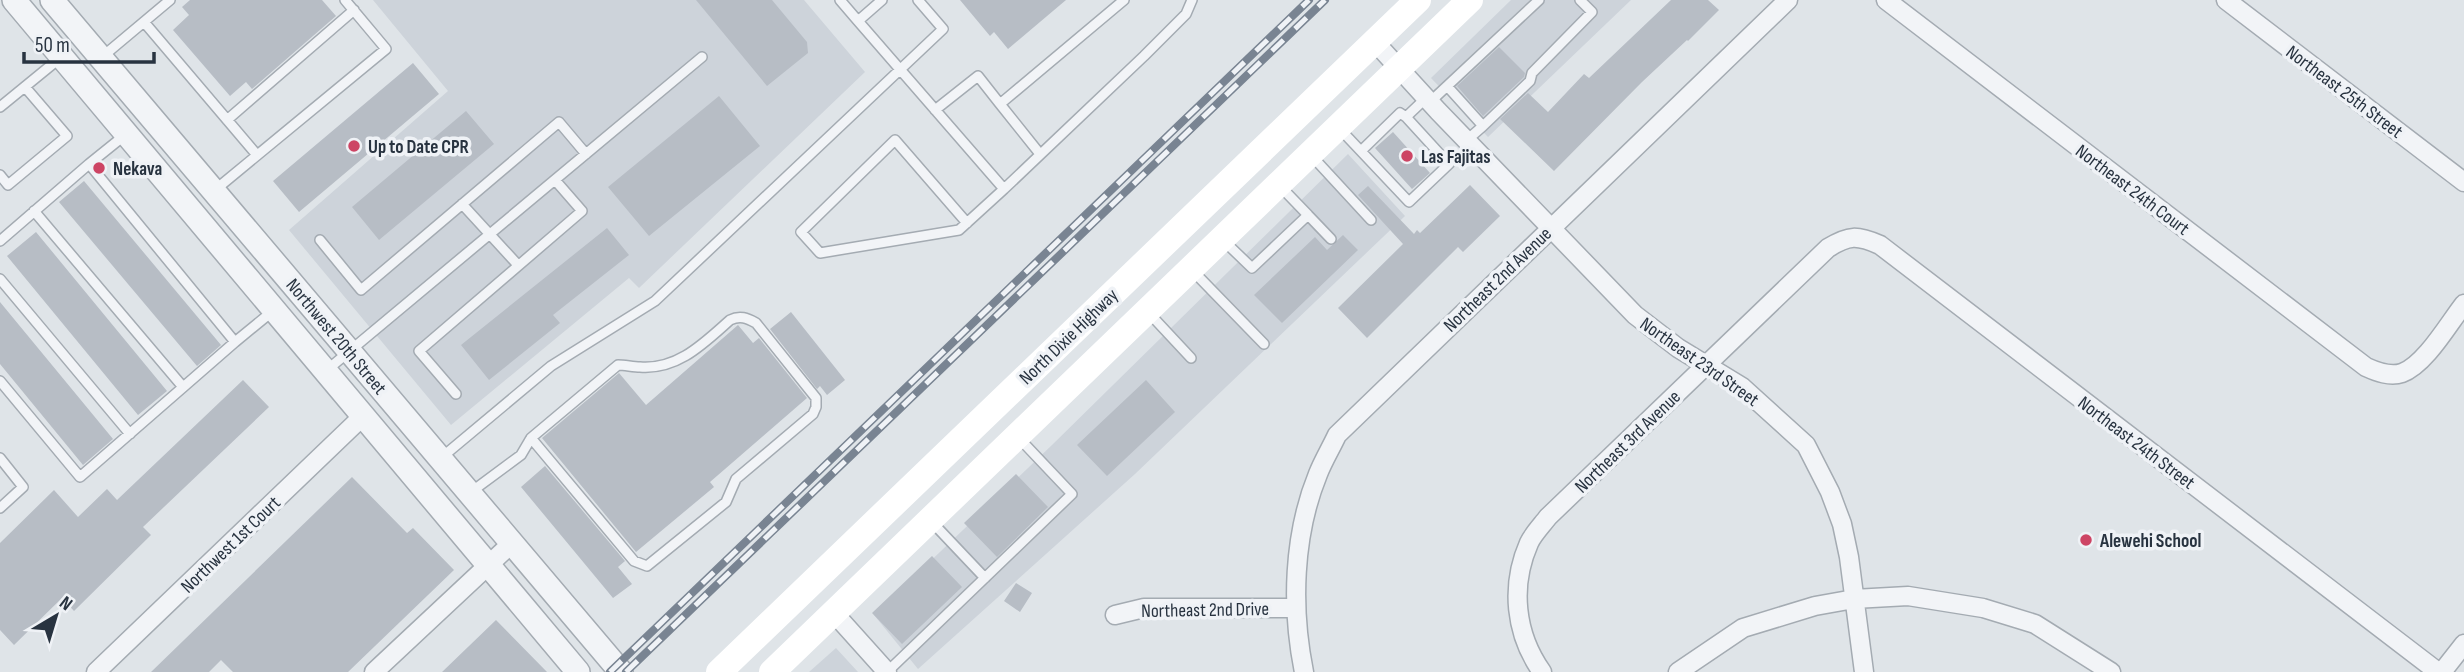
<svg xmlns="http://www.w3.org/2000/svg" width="2464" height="672" font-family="'Sofia Sans Condensed',sans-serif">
	<rect width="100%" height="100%" fill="#dfe4e8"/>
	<path fill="#cdd3da" d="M373 0H804L865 72 639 288 629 278 451 425 289 230 448 91Z
		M1511 0H1631L1488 137 1431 78Z
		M1348 154 1405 216 1135 474 918 669 874 615 1052 445Z
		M836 648 858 672H809Z"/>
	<path fill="#b7bdc5" d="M190 0H322L336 16 252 89 246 82 230 96 173 30 189 15 182 7Z
		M696 0H772L807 42 808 53 767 86Z
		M960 0H1066L1008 49 994 32 990 36Z
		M1671 0H1708L1719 10 1688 41 1687 40 1642 82 1554 171 1500 119 1528 93 1548 112 1584 74 1589 78Z
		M1499 47 1525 73 1524 77 1483 116 1457 86Z
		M413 63 439 94 299 212 273 181Z
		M719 96 760 146 649 236 608 187Z
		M466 111 494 144 379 240 352 207Z
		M1393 132 1430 173 1412 189 1375 148Z
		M84 181 221 345 197 366 59 202Z
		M1470 185 1500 216 1463 252 1458 247 1367 338 1338 308 1403 244 1358 195 1368 186 1414 234 1417 230 1420 233Z
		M607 228 629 255 553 315 560 323 489 380 461 345Z
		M36 232 167 391 138 415 7 256Z
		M1343 235 1358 250 1282 323 1254 295 1315 237 1327 250Z
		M0 302 113 439 83 465 0 364Z
		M791 312 845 380 827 395 820 386 817 389 770 329Z
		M738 325 753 343 759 338 807 398 710 482 714 487 636 552 542 438 619 373 646 405Z
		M243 380 269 407 143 527 151 535 74 611 62 598 14 645 0 630V543L54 490 78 517 107 489 117 500Z
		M1146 380 1175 412 1107 476 1077 445Z
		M545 466 625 561 618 567 632 584 613 598 521 487Z
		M1016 474 1048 507 997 557 964 523Z
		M352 477 407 533 413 528 454 570 348 672H233L221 660 209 672H151Z
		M932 556 962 587 902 644 872 613Z
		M1016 583 1032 593 1020 612 1004 601Z
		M496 620 547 672H442Z"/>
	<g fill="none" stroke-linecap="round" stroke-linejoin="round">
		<defs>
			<path id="service" d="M840 0 858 21
				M882 0 858 21 1004 189 959 230 820 253 801 232 895 140 967 223
				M144 22 257 155
				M102 57 170 0
				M1447 86 1483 126 1467 140
				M1430 102 1539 0
				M0 107 60 58
				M935 110 978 76 1000 104
				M227 120 354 10
				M1483 126 1530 81 1532 73 1592 12 1580 0
				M1340 129 1409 202 1449 164 1406 117 1426 98
				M125 135 89 164 235 342 274 310
				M1361 151 1400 113 1406 117
				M1040 154 1000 104 1124 0
				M1311 155 1371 220
				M0 175 8 185 67 136 25 87
				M1004 189 1144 56 1186 14 1192 0
				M215 190 386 49 345 0
				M462 204 518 265
				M34 211 183 387
				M1308 215 1331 239
				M320 240 361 290 559 122 586 154
				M1223 240 1252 268 1308 215 1280 186
				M0 241 89 164
				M1192 270 1264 344
				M0 279 130 434
				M1149 313 1191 358
				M327 370 702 57
				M0 381 80 477 235 342
				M456 394 419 351 582 211 555 180
				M0 458 23 487 0 508
				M441 458 551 366 655 301 943 29 918 0
				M471 492 521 455 531 438 618 365C625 365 633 367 640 367 678 370 704 343 730 320 740 315 747 318 756 323L816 398V407L813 414 736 479 726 502 647 566 634 561 531 438
				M931 521 985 578
				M887 672 1072 494 1019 438"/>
			<path id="minor" d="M1886 0 2366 367C2377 372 2390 377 2402 373 2425 365 2449 323 2464 304
				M2226 0 2464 182
				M1375 42 1438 111 1635 315 1678 348 1742 387 1806 445 1830 492 1842 524 1849 557 1864 672
				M834 613 887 672
				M1115 615 1144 608H1296
				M96 672 363 416
				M374 672 512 543
				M1304 672C1291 608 1293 535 1318 474 1323 461 1331 448 1337 435L1788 0
				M1542 672C1515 634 1510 586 1529 543 1533 534 1542 525 1548 517L1828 248C1849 235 1857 235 1880 245L2438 672
				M1678 672 1743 628 1815 606 1854 599 1908 596 1983 608 2035 624 2111 672
				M2442 672 2464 644"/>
			<path id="tertiary" d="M14 0 578 672
				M52 0 621 672"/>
		</defs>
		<use href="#service" stroke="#a4abb2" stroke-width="12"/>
		<use href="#minor" stroke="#a4abb2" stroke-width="21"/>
		<use href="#tertiary" stroke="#a4abb2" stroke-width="26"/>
		<use href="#service" stroke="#f2f4f7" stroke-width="9"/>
		<use href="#minor" stroke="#f2f4f7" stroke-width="18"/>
		<use href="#tertiary" stroke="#f2f4f7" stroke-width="23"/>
		<path stroke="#fff" stroke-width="26" d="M719 672 1418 0
			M772 672 1470 0"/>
		<defs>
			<path id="rail" d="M610 672 1309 0
				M626 672 1325 0"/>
		</defs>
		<use href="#rail" stroke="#798492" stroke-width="8"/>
		<use href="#rail" stroke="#eff2f6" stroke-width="5" stroke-dasharray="16" stroke-linecap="butt"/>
	</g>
	<g fill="#cd4464" stroke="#eff2f6" stroke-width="2.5">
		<circle cx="354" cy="146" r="7"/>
		<circle cx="1407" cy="156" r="7"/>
		<circle cx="99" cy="168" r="7"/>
		<circle cx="2086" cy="540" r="7"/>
	</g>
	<g text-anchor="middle" stroke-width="7" stroke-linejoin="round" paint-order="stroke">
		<g font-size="19" fill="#283340" stroke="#eff2f6">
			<text transform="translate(2345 91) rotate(37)" y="7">Northeast 25th Street</text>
			<text transform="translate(2133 189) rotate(37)" y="7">Northeast 24th Court</text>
			<text transform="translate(1497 279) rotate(-44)" y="7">Northeast 2nd Avenue</text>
			<text transform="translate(337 336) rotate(50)" y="7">Northwest 20th Street</text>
			<text transform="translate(1068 336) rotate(-44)" y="7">North Dixie Highway</text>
			<text transform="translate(1700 361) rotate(35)" y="7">Northeast 23rd Street</text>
			<text transform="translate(1627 441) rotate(-44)" y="7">Northeast 3rd Avenue</text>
			<text transform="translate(2137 442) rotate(37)" y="7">Northeast 24th Street</text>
			<text transform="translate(230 544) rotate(-44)" y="7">Northwest 1st Court</text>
			<text transform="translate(1205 609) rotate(-1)" y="7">Northeast 2nd Drive</text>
		</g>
		<g font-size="19" font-weight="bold" fill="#283340" stroke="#eff2f6" text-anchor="start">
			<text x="368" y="153">Up to Date CPR</text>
			<text x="1421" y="163">Las Fajitas</text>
			<text x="113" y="175">Nekava</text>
			<text x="2100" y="547">Alewehi School</text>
		</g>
	</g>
	<g transform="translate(56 616) rotate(38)" stroke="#eff2f6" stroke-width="5" paint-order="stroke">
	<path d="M0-5L12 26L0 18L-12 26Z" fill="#283340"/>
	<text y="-10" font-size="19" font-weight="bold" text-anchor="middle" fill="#283340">N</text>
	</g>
	<path d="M24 52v10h130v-10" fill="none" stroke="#283340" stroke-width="3.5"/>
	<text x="35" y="52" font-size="21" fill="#283340" stroke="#eff2f6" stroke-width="5" paint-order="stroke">50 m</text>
</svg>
